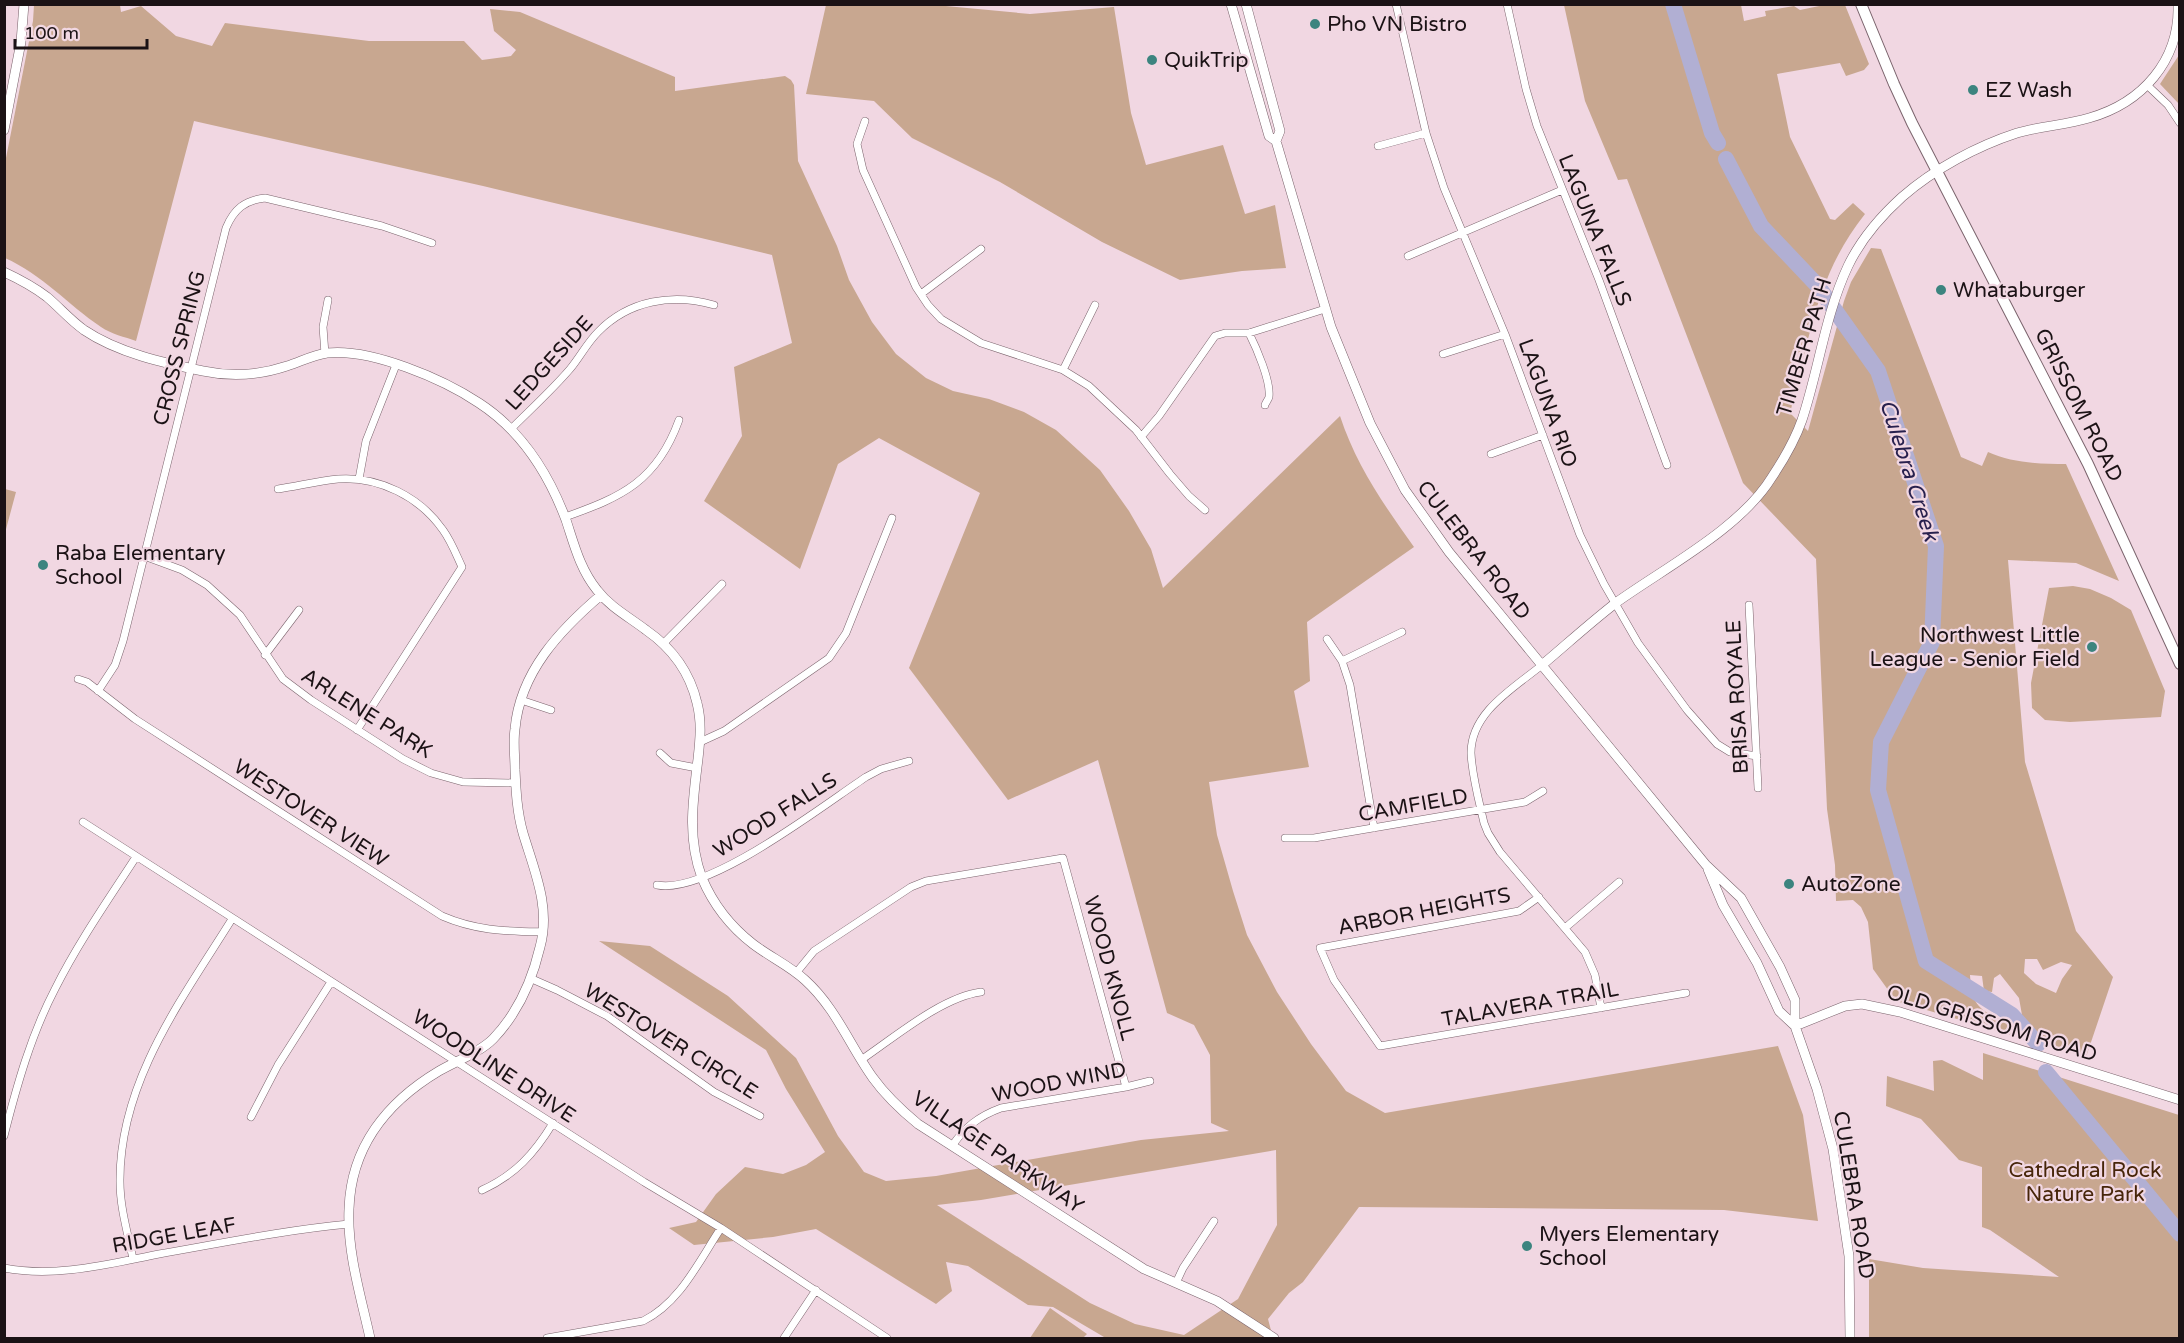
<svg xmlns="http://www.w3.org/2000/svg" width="2184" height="1343" font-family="'Varela Round',sans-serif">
	<rect width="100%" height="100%" fill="#f1d7e2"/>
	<path fill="#c8a790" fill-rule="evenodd" d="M34 5H120L121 12 141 6 176 36 212 46 225 23 369 41H464L482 60 511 56 516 50 494 31 490 9 520 12 675 77V91L785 76 791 80 794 85 798 161 837 246 849 280 872 322 896 354 926 378 953 391 989 399 1024 412 1056 430 1100 470 1129 511 1151 549 1163 588 1340 416C1356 465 1384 505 1414 547L1307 622 1310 681 1294 691 1309 767 1209 782 1217 835 1233 891 1247 935 1277 992 1311 1044 1346 1091 1385 1113 1778 1046 1803 1115 1818 1221 1724 1210 1359 1207 1303 1282 1289 1293 1268 1319 1273 1338 1104 1337 1053 1307 1028 1305 968 1266 946 1262 952 1291 936 1304 816 1229 773 1237 694 1245 669 1228 696 1222 716 1194 745 1167 783 1174 806 1165 825 1152 786 1089 766 1050 599 941 650 946 728 996 796 1058 838 1136 864 1172 886 1181 936 1176 1141 1140 1229 1131 1211 1123 1210 1055 1194 1025 1167 1013 1098 760 1008 800 909 668 980 493 879 438 838 464 800 569 704 501 742 436 734 367 792 343 772 255 483 186 194 121 136 341C125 337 111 334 101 327 67 304 43 275 5 258V163L33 21ZM1276 1150 1277 1225 1238 1299 1184 1335 1135 1324 1090 1303 937 1205 981 1200Z
		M826 5H935L1030 14 1114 7 1131 113 1146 165 1223 145 1245 214 1275 205 1286 268 1242 271 1180 280 1102 242 1000 182 912 138 874 101 806 94Z
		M1564 5H1741L1744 21 1766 16 1765 11 1794 6 1800 10 1824 5H1845L1869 64 1864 70 1846 76 1840 63 1777 74 1790 137 1830 219 1835 220 1853 203 1865 214C1815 277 1810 339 1790 413L1808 431 1844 301 1851 282 1871 248 1881 249 1961 457 1982 466 1988 452C2012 463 2040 464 2066 464L2119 581 2076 563 2008 560 2025 762 2076 931 2113 977 2086 1057 1896 1001 1873 969 1868 922 1861 907 1853 900 1836 901 1835 865 1827 809 1816 559 1743 483 1627 179 1618 180 1585 101ZM2025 959H2037L2043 970 2061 962 2072 965 2062 979 2056 993 2036 984 2024 973ZM2000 974 2019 998 2022 1015 2009 1023C1980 1010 1972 1008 1970 975L1982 976 1984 991 1992 992 1994 978Z
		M2179 55V104L2160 84Z
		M5 489 16 492 5 533 4 489Z
		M2073 586 2090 589 2111 598 2131 610 2165 691 2161 717 2070 722 2045 720 2032 708 2031 683 2049 588Z
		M1983 1053 2179 1115V1338H1869V1259L1923 1268 2059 1277 1990 1230 1982 1227V1167L1959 1160 1921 1119 1886 1106 1887 1076 1934 1091 1933 1061 1942 1060 1983 1080Z
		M1050 1308 1087 1334 1083 1338H1030Z"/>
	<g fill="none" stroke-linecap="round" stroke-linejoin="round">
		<path stroke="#b1afd3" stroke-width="16" d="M1673 4 1712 133 1718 143
			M1726 159 1761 226 1817 285 1878 371 1936 546 1932 642 1881 742 1878 790 1926 961 2012 1015 2038 1044
			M2046 1072 2180 1234"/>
		<defs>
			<path id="street" d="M1396 4 1426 133 1444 188 1505 334 1580 535 1604 584 1638 643 1687 710 1717 744 1730 752 1757 756
				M1507 4 1526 89 1537 126 1599 280 1667 465
				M2148 86 2168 105 2180 123
				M865 121 857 144 863 170 916 287 928 305 941 319 981 343 1063 370 1089 386 1136 430 1170 474 1189 496 1205 510
				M1378 146 1426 133
				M1408 256 1562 190
				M921 294 981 249
				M1249 333C1256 347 1271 381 1269 397 1269 398 1265 404 1265 405
				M325 354 323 327 328 300
				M1443 354 1505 334
				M1063 370 1095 305
				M511 429C531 409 552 390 570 369 580 357 587 343 598 332 629 300 673 293 714 305
				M1141 437 1159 416 1215 336 1225 333H1249L1325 309
				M1491 454 1543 435
				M359 479 366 441 396 365
				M278 489C298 486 318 481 338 479 379 476 420 497 443 530 451 541 456 554 462 567L357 730
				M565 517C622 497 657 481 679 420
				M144 556 182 570 207 585 240 615 283 679 311 700 403 759 431 773 463 782 516 783
				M1749 605 1758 788
				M1327 639 1342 661 1350 685 1374 828
				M663 644 722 584
				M265 655 299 610
				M1342 661 1402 632
				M1542 665C1514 688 1471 712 1471 753 1472 776 1479 801 1484 823L1488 833 1500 852 1585 952 1595 975 1601 1008
				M78 679 87 682 135 719 442 916C477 931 505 931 543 932
				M98 691 115 665 123 641 226 228C234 209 245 200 265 198L382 226 432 243
				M521 700 551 710
				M700 742 724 731 829 658 846 633 892 518
				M660 753 671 763 697 768
				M83 822 644 1182 721 1228 887 1338
				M1285 838H1314L1525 802 1543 791
				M657 885C708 895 822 806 866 777L881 769 909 761
				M1539 897 1519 911 1320 948 1334 980 1380 1046 1686 993
				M1565 928 1619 882
				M796 973 814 951 911 887 926 881 1063 858 1126 1087
				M532 979 557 990 607 1016 714 1092 760 1116
				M861 1060C895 1037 942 997 981 992
				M251 1117 278 1065 331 982
				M4 1136C17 1085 31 1035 55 989 78 943 108 900 136 857
				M952 1146C965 1127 979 1116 1001 1108L1126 1087 1150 1081
				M482 1190C515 1175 534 1154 553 1123
				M133 1259C128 1234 120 1208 120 1182 119 1082 182 999 232 919
				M4 1268C56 1278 108 1264 159 1254 222 1243 285 1230 349 1224
				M1176 1283 1183 1268 1214 1221
				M547 1338 643 1321C680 1303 699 1261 721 1228
				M784 1338 816 1290"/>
			<path id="secondary" d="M1231 4 1269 136 1276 141 1331 327 1370 423 1405 490 1449 552 1706 865 1741 898 1780 967 1795 1000V1026L1817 1089 1833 1149 1849 1256 1850 1338
				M1246 4 1280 131 1276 141
				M4 130 21 42 24 4
				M4 272C19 279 34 287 47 297 60 308 70 320 84 330 118 353 164 363 203 371 231 377 260 375 287 366 300 362 313 355 327 353 371 348 443 379 479 403 522 431 548 472 566 520 574 544 580 569 597 590 610 607 629 617 646 630 672 648 690 673 697 703 702 722 700 741 698 759 693 800 687 838 702 878 713 904 731 927 753 944 770 957 790 966 805 980 836 1008 850 1046 873 1078 886 1096 901 1110 918 1124L1144 1269 1217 1301 1274 1338
				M1542 665C1567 644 1591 622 1617 602 1666 567 1741 528 1772 477 1784 459 1795 440 1802 420 1819 369 1825 315 1848 266 1861 239 1881 216 1902 197 1934 169 1977 146 2017 133 2041 126 2066 125 2089 118 2142 103 2180 61 2178 4
				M1708 869 1723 905 1757 963 1779 1011 1795 1026
				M1795 1026 1845 1006 1862 1004 1900 1012 2180 1100
				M370 1338C361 1297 347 1252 349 1209 351 1147 387 1102 439 1071 456 1061 479 1053 493 1039 518 1013 532 981 540 947 551 907 534 870 523 833 517 812 516 791 515 770 515 756 513 742 515 729 520 672 560 630 601 595"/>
			<path id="primary" d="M1861 4 1894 84 1912 123 2088 464 2180 664"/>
		</defs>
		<use href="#street" stroke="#7b646d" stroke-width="8"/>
		<use href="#secondary" stroke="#7b646d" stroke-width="10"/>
		<use href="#primary" stroke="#7b646d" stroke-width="12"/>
		<use href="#street" stroke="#fff" stroke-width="7"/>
		<use href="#secondary" stroke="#fff" stroke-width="9"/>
		<use href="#primary" stroke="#fff" stroke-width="10"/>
	</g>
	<g fill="#3c847f" stroke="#f1d7e2" stroke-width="2">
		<circle cx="1315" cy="24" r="6"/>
		<circle cx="1152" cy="60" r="6"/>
		<circle cx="1973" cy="90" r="6"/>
		<circle cx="1941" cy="290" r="6"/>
		<circle cx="43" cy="565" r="6"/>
		<circle cx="2092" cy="647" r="6"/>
		<circle cx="1789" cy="884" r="6"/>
		<circle cx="1527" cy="1246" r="6"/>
	</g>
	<g text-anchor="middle" stroke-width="4.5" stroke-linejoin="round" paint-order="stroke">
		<g font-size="21" fill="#1b1215" stroke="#f1d7e2" text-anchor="start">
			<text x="1327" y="31">Pho VN Bistro</text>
			<text x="1164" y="67">QuikTrip</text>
			<text x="1985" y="97">EZ Wash</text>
			<text x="1953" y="297">Whataburger</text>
			<text x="55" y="560">Raba Elementary<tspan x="55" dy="24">School</tspan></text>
			<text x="2080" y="642" text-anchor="end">Northwest Little<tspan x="2080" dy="24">League - Senior Field</tspan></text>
			<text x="1801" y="891">AutoZone</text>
			<text x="1539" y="1241">Myers Elementary<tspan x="1539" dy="24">School</tspan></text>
		</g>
		<g font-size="21" fill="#1b1215" stroke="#f1d7e2">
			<text transform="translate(1595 230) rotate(68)" y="7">LAGUNA FALLS</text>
			<text transform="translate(1804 347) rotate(-73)" y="7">TIMBER PATH</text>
			<text transform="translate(179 348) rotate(-76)" y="7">CROSS SPRING</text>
			<text transform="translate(549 363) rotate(-48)" y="7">LEDGESIDE</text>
			<text transform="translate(1548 403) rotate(70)" y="7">LAGUNA RIO</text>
			<text transform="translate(2079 405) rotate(63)" y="7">GRISSOM ROAD</text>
			<text transform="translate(1474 550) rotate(52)" y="7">CULEBRA ROAD</text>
			<text transform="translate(1737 697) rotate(-93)" y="7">BRISA ROYALE</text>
			<text transform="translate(367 713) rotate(32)" y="7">ARLENE PARK</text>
			<text transform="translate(1413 805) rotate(-10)" y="7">CAMFIELD</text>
			<text transform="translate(311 813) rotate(33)" y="7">WESTOVER VIEW</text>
			<text transform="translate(775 815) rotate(-32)" y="7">WOOD FALLS</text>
			<text transform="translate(1424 911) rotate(-11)" y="7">ARBOR HEIGHTS</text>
			<text transform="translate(1110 968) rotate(75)" y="7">WOOD KNOLL</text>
			<text transform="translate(1530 1004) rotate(-10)" y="7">TALAVERA TRAIL</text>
			<text transform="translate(1992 1023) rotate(17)" y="7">OLD GRISSOM ROAD</text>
			<text transform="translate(671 1041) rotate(32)" y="7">WESTOVER CIRCLE</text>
			<text transform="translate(494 1066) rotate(33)" y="7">WOODLINE DRIVE</text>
			<text transform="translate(1059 1082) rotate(-11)" y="7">WOOD WIND</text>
			<text transform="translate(998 1152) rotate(34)" y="7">VILLAGE PARKWAY</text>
			<text transform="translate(1854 1195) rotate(81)" y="7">CULEBRA ROAD</text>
			<text transform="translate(174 1235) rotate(-10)" y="7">RIDGE LEAF</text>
		</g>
		<g font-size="21" fill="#462509" stroke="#f1d7e2">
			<text x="2085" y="1177">Cathedral Rock<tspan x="2085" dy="24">Nature Park</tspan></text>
		</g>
		<g font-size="22" font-style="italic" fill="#28214e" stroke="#f1d7e2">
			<text transform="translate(1910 470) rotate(72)" y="8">Culebra Creek</text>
		</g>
	</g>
	<rect width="2184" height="1343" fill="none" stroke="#1b1215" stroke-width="12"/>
	<path d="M15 39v9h132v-9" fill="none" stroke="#1b1215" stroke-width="3"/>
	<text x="24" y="39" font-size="18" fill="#1b1215" stroke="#f1d7e2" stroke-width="4.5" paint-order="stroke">100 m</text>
</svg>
